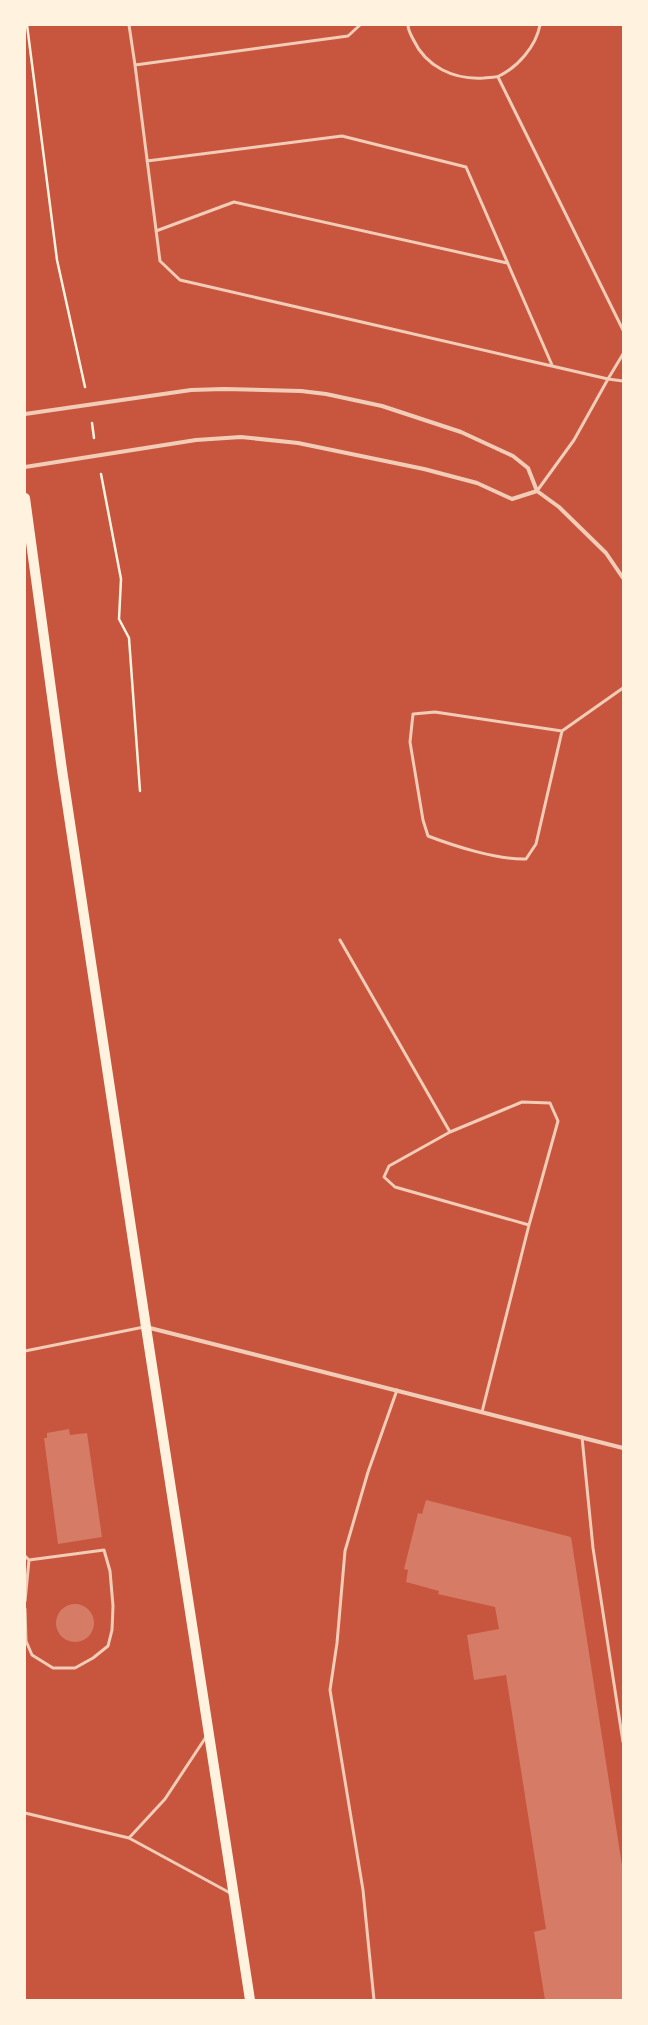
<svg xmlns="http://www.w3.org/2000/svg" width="648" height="2025" font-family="Merriweather,serif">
	<rect width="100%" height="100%" fill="#c8553d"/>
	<path fill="#d67c66" d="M69 1429 70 1435 87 1433 102 1537 58 1544 44 1438H47V1433Z
		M426 1500 571 1537 623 1872V2000H545L534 1932 546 1929 506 1675 474 1680 467 1635 499 1629 495 1607 438 1594 439 1591 406 1582 408 1570 404 1569 418 1513 422 1514Z
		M56 1623a19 19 0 1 1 38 0a19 19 0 1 1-38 0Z"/>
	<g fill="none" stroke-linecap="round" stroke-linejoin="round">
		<path stroke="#fff3e0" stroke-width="2.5" d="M27 25 57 260 85 387
			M92 423 94 438
			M101 474 121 579 119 619 129 638 140 791"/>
		<path stroke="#f1ccb7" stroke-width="3" d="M129 25 135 65 348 36 360 25
			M408 25C408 30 411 35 413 39 426 67 454 80 484 78 488 77 495 78 499 76 518 67 536 46 540 25
			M135 65 160 261 180 280 608 379 574 440 537 491
			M498 77 623 330
			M147 161 342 136 466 167 552 365
			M156 231 234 202 507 263
			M623 354 608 379 623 381
			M435 712 562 731 536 844 526 859C498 860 454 846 428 836L423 820 410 742 413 714Z
			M562 731 623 688
			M340 940 450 1132
			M25 1351 144 1327
			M482 1412 529 1225 558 1121 550 1103 522 1102 450 1132 389 1166 384 1177 395 1187 529 1225
			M582 1437 593 1548 623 1742
			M25 1556 29 1560 25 1601
			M25 1609 26 1641 32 1655 53 1668H75L93 1658 108 1646 112 1630 113 1606 110 1571 104 1550 29 1560
			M25 1813 129 1838 232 1894
			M129 1838 165 1799 206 1737
			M374 2000 363 1890 330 1690 337 1643 345 1551 368 1472 397 1390"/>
		<path stroke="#f1ccb7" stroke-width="4" d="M25 414 191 390 224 389 301 391 326 394 382 406 461 432 513 456 528 468 537 491 559 507 606 553 623 578
			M25 467 196 440 241 437 298 443 424 469 477 483 512 499 537 491
			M146 1327 623 1448"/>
		<path stroke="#fff3e0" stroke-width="10" d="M25 498 62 770 146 1327 250 2000"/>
	</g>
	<rect width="648" height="2025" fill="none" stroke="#fff3e0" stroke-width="52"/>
</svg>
